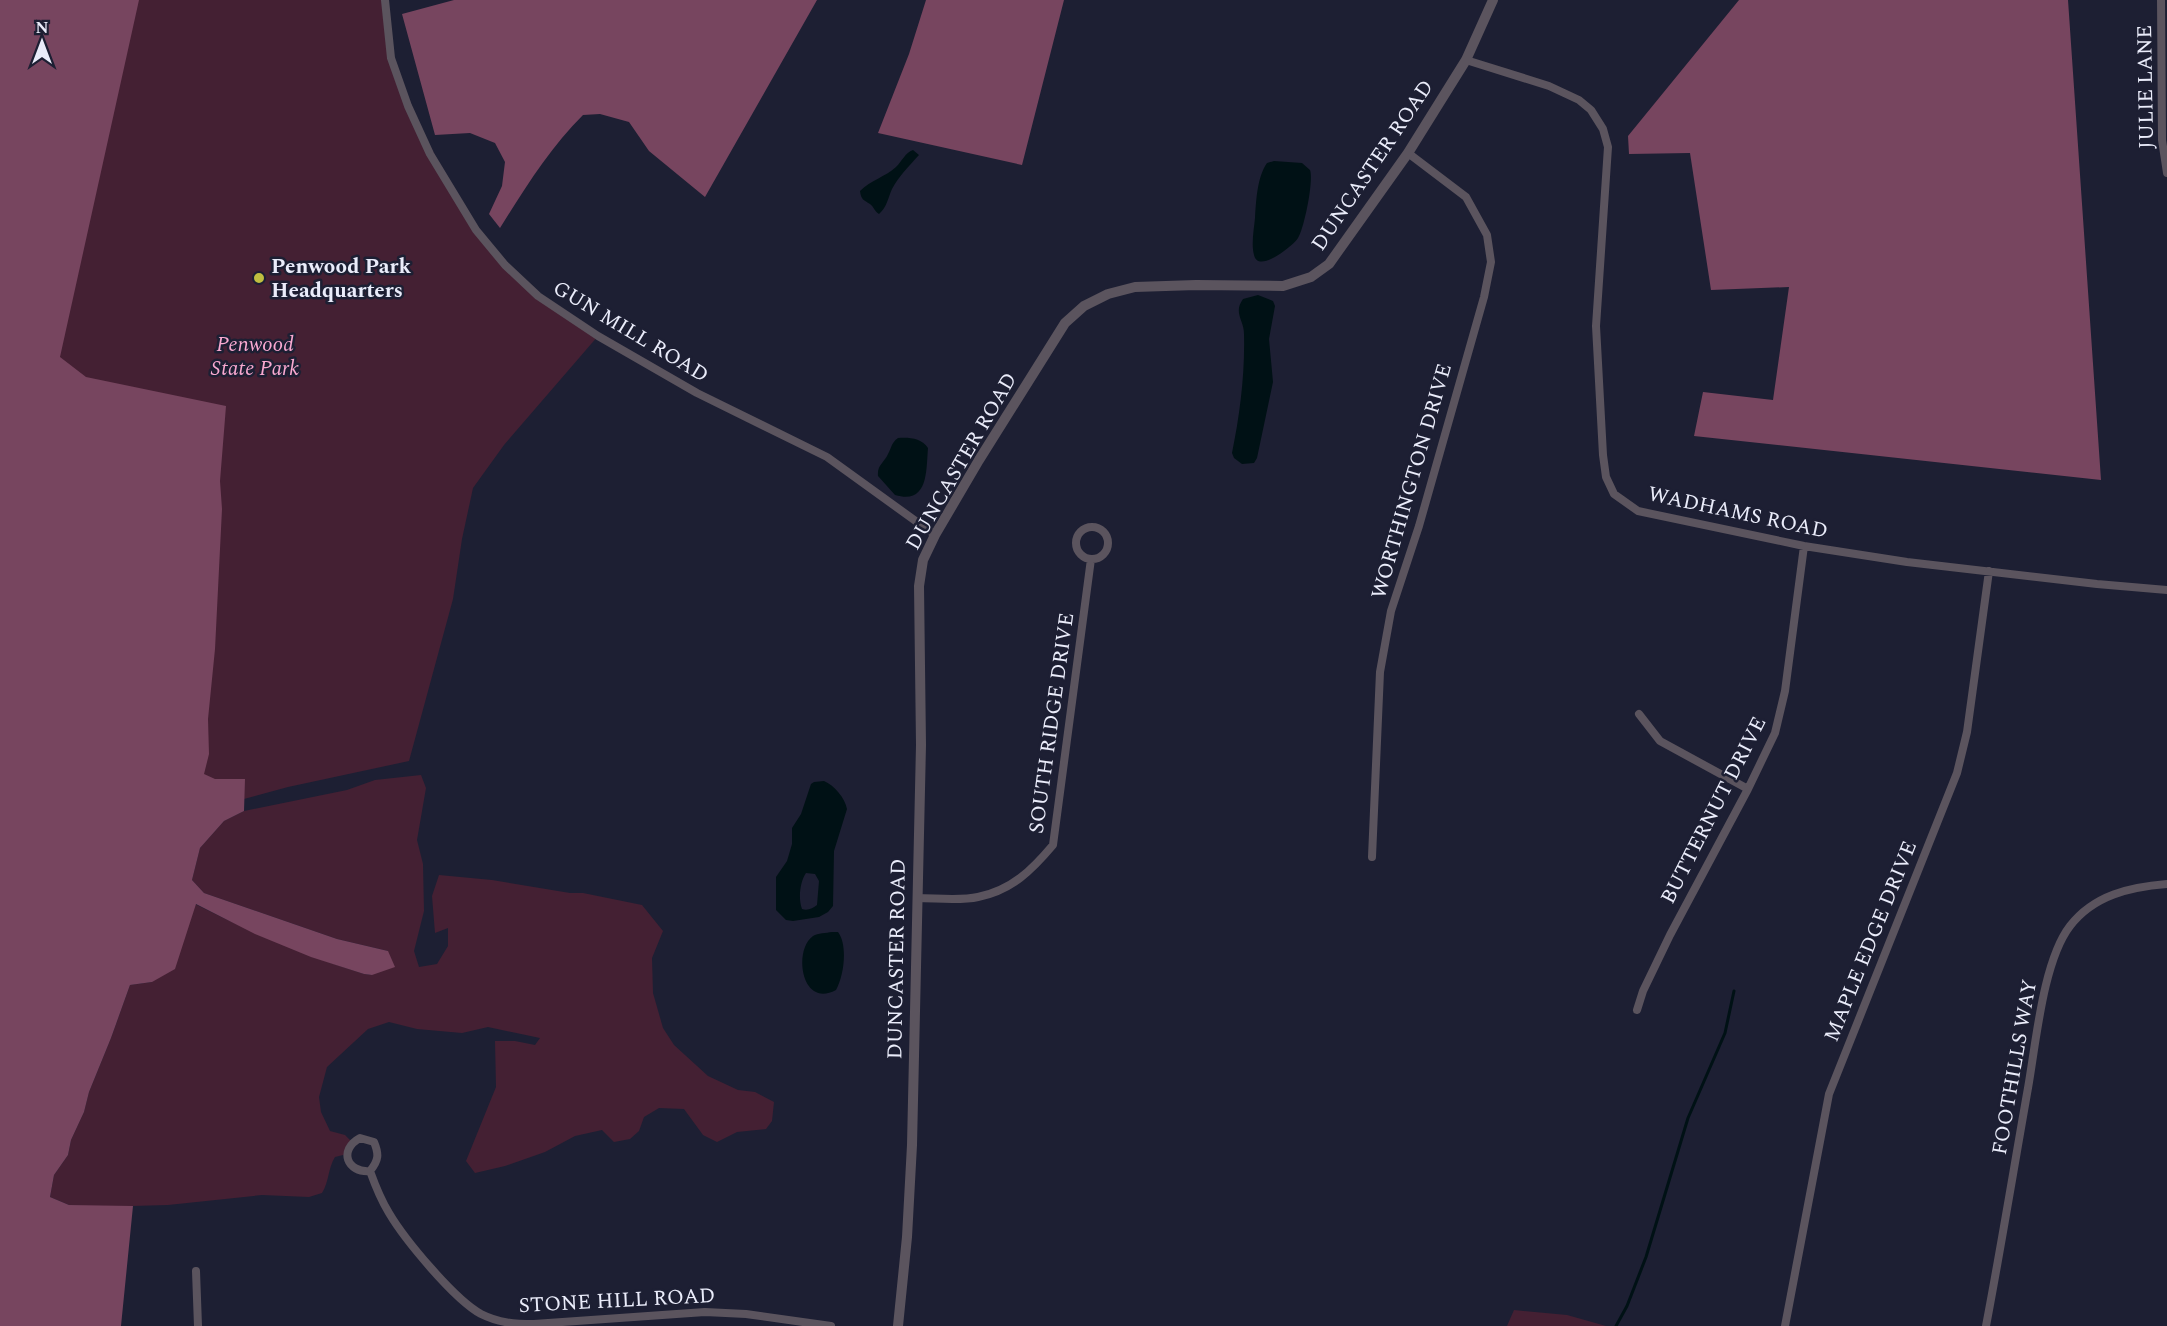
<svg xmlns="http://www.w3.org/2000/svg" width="2167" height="1326" font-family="Spectral,serif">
	<rect width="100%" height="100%" fill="#1d1f33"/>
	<path fill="#442033" d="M0 0H385L389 44 408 106 476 230 538 296 598 336 504 445 473 488 462 539 453 599 409 761 288 787 207 809 138 927Z
		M421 775 426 788 417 840 423 864 424 911 414 951 419 967 437 964 448 946V928L435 933 432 896 439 875 492 880 570 893H583L642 905 663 931 652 958 653 993 663 1028 674 1045 708 1076 738 1090 755 1092 774 1102 772 1121 766 1129 737 1132 717 1142 703 1135 684 1109 659 1108 644 1117 639 1131 630 1139 614 1142 602 1130 575 1136 545 1152 505 1166 475 1173 466 1161 496 1087 495 1041H515L535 1045 540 1038 488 1027 462 1033 417 1029 389 1022 368 1029 327 1067 319 1097 321 1112 330 1131 345 1135 352 1142 347 1154 335 1157C328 1168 329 1182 322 1193L309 1197 262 1195 168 1205 95 1207 69 1205 50 1197 54 1175 68 1155 71 1140 84 1112 89 1092 111 1038 130 985 152 982 195 904C251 932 304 955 364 974L372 975 388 951 337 939 204 893 192 880 200 848 224 821 244 811 347 790 375 780Z
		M1514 1310 1567 1315 1606 1326H1507Z"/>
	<path fill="#77455f" d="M0 0H139L60 357 86 377 226 406 220 481 222 509 215 649 208 719 209 754 204 774 215 779H245L244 811 224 821 200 848 192 880 204 893 337 939 388 951 395 967 372 975 364 974 311 957 255 934 196 904 175 969 152 982 130 985 111 1038 89 1092 84 1112 71 1140 68 1155 54 1175 50 1197 69 1205 133 1206 121 1326H0Z
		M454 0H817L705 197 649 151 629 122 600 114 583 115C550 148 525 188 500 228L489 214 502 186 505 162 495 143 470 133 435 135 402 14Z
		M926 0H1064L1022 165 878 133 909 54Z
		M1739 0H2068L2101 480 1694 436 1703 392 1773 400 1789 287 1711 290 1690 153 1629 154 1628 136Z"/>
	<path fill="#001115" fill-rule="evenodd" d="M913 150 919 155C909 166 899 176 892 189 888 198 887 207 879 214 875 212 874 207 870 204 864 200 861 200 860 191 871 180 885 177 896 167 902 161 905 153 913 150Z
		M1274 161 1302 163 1310 170C1314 180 1304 229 1298 238 1293 246 1258 274 1254 255 1251 244 1254 229 1255 218 1256 202 1257 177 1267 163Z
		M1258 295 1273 301 1275 306 1269 339 1273 382 1257 458 1254 463 1242 464 1234 458 1232 453C1240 414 1245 374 1244 334 1244 320 1233 313 1243 299Z
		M898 438C908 437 922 438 928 448 926 470 929 505 895 495L878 476C877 465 884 463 888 454 892 447 891 443 898 438Z
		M824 781C834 785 845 798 847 809L834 851 833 906 828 912 819 917 793 921 786 920 776 910V877L787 861 792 844V828L801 814 811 784 814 782ZM806 873 815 874 819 881 817 905C813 908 808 911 802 909 798 898 800 882 806 873Z
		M832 932H838C848 945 844 976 836 990 801 1009 793 950 813 936 818 933 826 933 832 932Z"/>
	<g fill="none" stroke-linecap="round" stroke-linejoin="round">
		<path stroke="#001115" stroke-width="3" d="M1616 1326 1627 1306 1646 1257 1688 1118 1725 1033 1734 991"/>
		<path stroke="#5b545e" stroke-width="8" d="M385 0 391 58 408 106 430 154 476 230 505 265 538 296 598 336 697 393 827 457 935 535
			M2161 0 2162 140 2167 173
			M1466 60 1549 86 1579 100 1591 110 1603 129 1608 147 1596 326 1603 455 1606 477 1614 494 1638 511 1804 546 1907 562 2097 584 2167 590
			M1076 543a16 16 0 1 1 32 0a16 16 0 1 1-32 0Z
			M1639 714 1660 741 1748 789
			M1372 857 1380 672 1391 611 1419 526 1484 297 1491 262 1487 235 1466 197 1408 153
			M917 898C936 898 960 901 978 897 1012 890 1032 870 1053 845L1091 559
			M1637 1010 1643 991 1670 935 1748 789 1775 733 1785 691 1804 546
			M360 1138 374 1142C379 1154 379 1160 370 1171 347 1173 338 1150 360 1138Z
			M370 1171C375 1185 381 1200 389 1213 405 1240 454 1299 481 1314 499 1323 515 1324 534 1324L705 1312 746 1314 831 1326
			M196 1271 198 1326
			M1785 1326 1829 1094 1957 773 1967 732 1989 571
			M1986 1326C2001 1247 2014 1167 2028 1088 2036 1043 2043 961 2070 926 2094 895 2130 887 2167 884"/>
		<path stroke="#5b545e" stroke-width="10" d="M898 1326 907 1237 912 1145 921 745 919 586 923 560 935 535 979 460 1065 323 1084 306 1108 294 1135 287 1196 285 1283 286 1311 277 1329 264 1408 153 1466 60 1493 0"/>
	</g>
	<circle fill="#c0be40" stroke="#1d1f33" stroke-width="2" cx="259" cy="278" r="6"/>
	<g text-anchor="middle" stroke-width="5" stroke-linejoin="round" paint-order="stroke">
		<g font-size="21" fill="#eaecfa" stroke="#1d1f33">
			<text transform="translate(2145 87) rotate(-91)" y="7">JULIE LANE</text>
			<text transform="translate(1372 165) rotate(-56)" y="7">DUNCASTER ROAD</text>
			<text transform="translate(631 331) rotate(31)" y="7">GUN MILL ROAD</text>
			<text transform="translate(961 461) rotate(-60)" y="7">DUNCASTER ROAD</text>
			<text transform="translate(1411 481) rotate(-74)" y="7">WORTHINGTON DRIVE</text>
			<text transform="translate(1738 512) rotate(12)" y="7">WADHAMS ROAD</text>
			<text transform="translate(1051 723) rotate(-82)" y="7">SOUTH RIDGE DRIVE</text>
			<text transform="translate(1713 810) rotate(-63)" y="7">BUTTERNUT DRIVE</text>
			<text transform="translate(1870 941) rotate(-68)" y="7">MAPLE EDGE DRIVE</text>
			<text transform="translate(896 959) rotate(-89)" y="7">DUNCASTER ROAD</text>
			<text transform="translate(2014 1067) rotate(-80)" y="7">FOOTHILLS WAY</text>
			<text transform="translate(617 1300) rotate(-3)" y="7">STONE HILL ROAD</text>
		</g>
		<g font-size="21" font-weight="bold" fill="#eaecfa" stroke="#1d1f33" text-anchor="start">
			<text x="271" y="273">Penwood Park<tspan x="271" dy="24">Headquarters</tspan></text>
		</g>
		<g font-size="21" font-style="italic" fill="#f9a9d1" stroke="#1d1f33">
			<text x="255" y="351">Penwood<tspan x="255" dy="24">State Park</tspan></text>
		</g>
	</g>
	<g transform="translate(42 42)" stroke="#1d1f33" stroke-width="4.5" paint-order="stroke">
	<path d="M0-4.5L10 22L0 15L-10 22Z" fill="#eaecfa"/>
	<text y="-9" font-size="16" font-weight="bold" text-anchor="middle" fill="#eaecfa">N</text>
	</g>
</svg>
